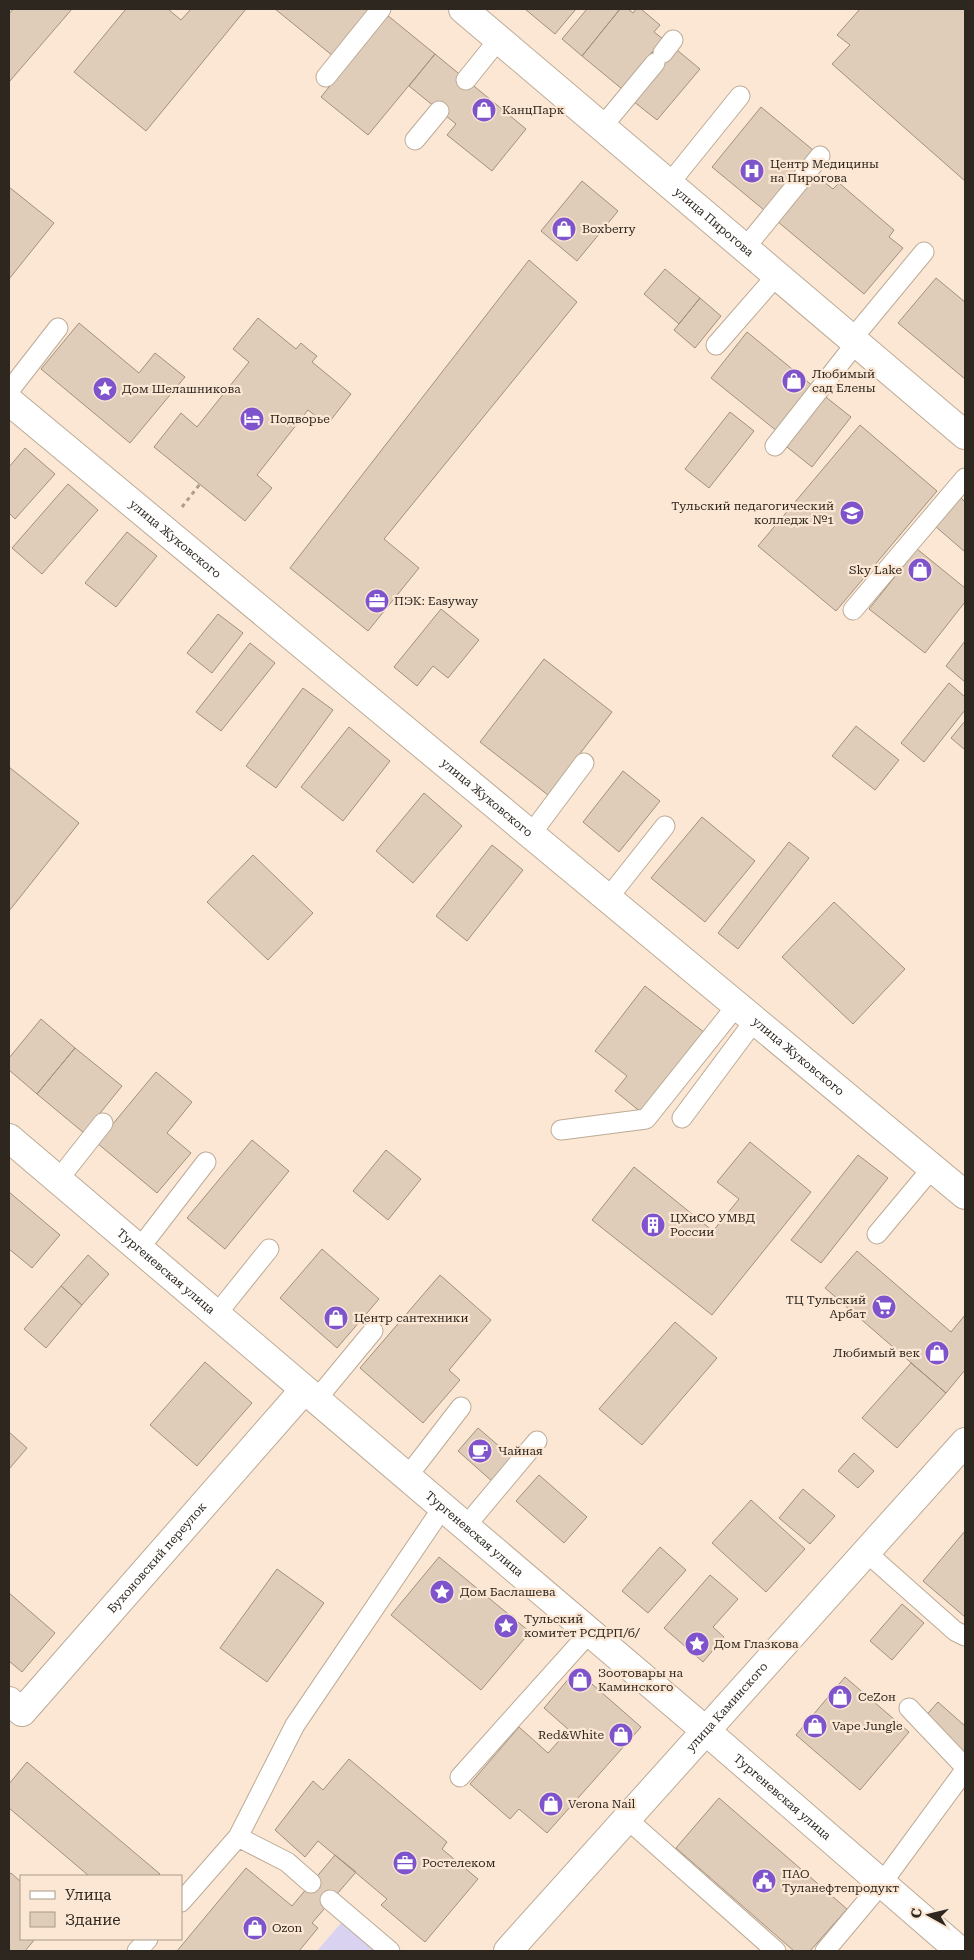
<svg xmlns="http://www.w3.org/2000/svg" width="974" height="1960" font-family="'Roboto Serif',serif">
	<rect width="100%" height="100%" fill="#fbe7d3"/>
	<path fill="#dad2f1" d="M347 1916 388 1951H317Z"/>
	<path fill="#e0cdb9" stroke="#a1907d" d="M13 9H72L9 82V14Z
		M126 9H168L181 20 191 9H246L146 131 74 72Z
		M275 9H371L333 56Z
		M525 9H576L555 34Z
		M587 9H620L582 56 562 39Z
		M620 9H628L633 13 636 9H641L660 25 654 32 663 39 622 89 582 56Z
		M860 9H965V181L832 64 850 45 837 35Z
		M387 15 435 54 368 135 321 97Z
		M656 47 677 50 700 69 657 120 633 101 648 58Z
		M435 54 526 129 492 171 447 135 456 124 409 86Z
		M761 107 813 150 764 210 712 167Z
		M815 175 833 189 839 183 894 230 889 237 903 248 864 294 777 221Z
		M582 181 618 211 577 261 541 231Z
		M9 187 54 223 9 279Z
		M529 260 577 302 384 539 419 568 368 631 290 568Z
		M665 269 700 298 679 324 644 294Z
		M936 278 965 302V379L898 323Z
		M700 298 721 316 695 348 674 330Z
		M258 318 296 349 301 343 309 350 317 356 312 362 351 394 327 425 308 410 257 475 272 488 245 521 154 447 181 413 197 427 249 362 233 349Z
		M79 323 139 373 155 353 185 377 130 443 41 369Z
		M747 332 814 387 778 432 711 378Z
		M822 394 851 417 812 467 782 443Z
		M730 412 754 431 709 488 685 469Z
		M860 425 937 491 836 611 758 546Z
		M25 448 55 474 15 519 9 513V467Z
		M68 484 98 510 42 574 12 548Z
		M961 498 965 502V552L935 526 959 499Z
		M127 532 157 556 116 607 85 583Z
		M917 549 965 588V602L925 653 869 609Z
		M441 609 479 640 448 678 433 666 417 686 394 667Z
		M218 614 243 633 212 673 187 653Z
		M965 641V682L946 666Z
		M250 643 275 663 221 731 196 712Z
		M544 659 612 712 548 795 480 742Z
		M949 683 965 697V710L924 762 901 743Z
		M303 688 333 710 276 788 246 766Z
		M965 721V750L951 738Z
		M856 726 899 760 875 790 832 756Z
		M349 727 390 761 343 821 301 787Z
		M9 767 79 823 9 911Z
		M623 771 660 801 619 852 583 822Z
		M424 793 462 826 413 883 376 851Z
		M702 817 755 861 705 922 651 878Z
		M789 842 809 858 738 949 718 933Z
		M492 845 523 870 467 941 436 916Z
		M253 855 313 913 268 960 207 902Z
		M834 902 905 969 853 1024 782 957Z
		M645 986 705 1033 642 1113 615 1091 627 1076 595 1051Z
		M41 1019 75 1048 37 1094 9 1070V1058Z
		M75 1048 122 1086 84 1133 37 1094Z
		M156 1072 192 1102 167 1133 191 1153 157 1193 97 1143Z
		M252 1140 289 1171 225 1249 187 1218Z
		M750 1142 811 1192 712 1315 592 1220 634 1167 713 1231 739 1199 717 1182Z
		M386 1150 421 1179 388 1220 353 1191Z
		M858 1155 888 1178 821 1263 791 1240Z
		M9 1192 60 1235 32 1268 9 1249Z
		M322 1249 379 1299 337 1348 280 1298Z
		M857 1251 951 1332 965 1315V1370L946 1393 825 1288Z
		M88 1255 109 1274 82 1305 61 1286Z
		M440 1275 491 1320 449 1370 460 1380 423 1423 360 1368Z
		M61 1286 82 1305 46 1348 24 1329Z
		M675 1322 717 1358 642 1445 599 1409Z
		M205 1362 252 1403 197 1466 150 1425Z
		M911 1363 946 1393 897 1448 862 1418Z
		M478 1428 514 1459 494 1483 458 1451Z
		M9 1432 27 1448 9 1469Z
		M854 1453 874 1471 858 1488 838 1471Z
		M539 1475 587 1517 564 1543 516 1501Z
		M803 1489 835 1516 810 1544 779 1518Z
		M751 1500 805 1549 766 1592 712 1543Z
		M965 1531V1617L923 1581Z
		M660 1547 686 1570 648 1613 622 1591Z
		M439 1557 530 1632 481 1690 391 1615Z
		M277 1569 324 1603 267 1682 220 1648Z
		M710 1575 738 1599 713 1627 724 1637 703 1662 664 1628Z
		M9 1593 55 1633 22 1672 9 1661Z
		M902 1604 924 1623 892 1660 870 1641Z
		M576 1670 641 1727 547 1833 519 1809 510 1819 470 1784 519 1727 548 1753 569 1730 544 1708Z
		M845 1677 909 1732 860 1790 796 1735Z
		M938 1702 965 1726V1755L923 1719Z
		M349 1759 447 1842 442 1849 478 1879 425 1942 381 1905 387 1899 318 1841 305 1857 275 1830 313 1781 323 1790Z
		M27 1762 160 1874 158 1876H89L9 1808V1784Z
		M719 1798 847 1909 810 1951H794L676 1848Z
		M335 1855 356 1872 312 1923 318 1928 299 1951H177L246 1868 292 1906Z
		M11 1873 21 1882V1939H35L25 1951H9V1875Z"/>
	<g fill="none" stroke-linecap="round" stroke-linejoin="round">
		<defs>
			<path id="service" d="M663 53 673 40
				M326 77 381 9
				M466 80 499 39
				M602 127 655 63
				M415 140 439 111
				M669 184 740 96
				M745 248 820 156
				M852 339 924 252
				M716 345 777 275
				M9 391 58 328
				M775 446 856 343
				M853 610 965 478
				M531 834 584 763
				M608 898 665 826
				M682 1118 755 1020
				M561 1130 646 1119 737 1005
				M58 1180 103 1123
				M877 1234 933 1167
				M139 1249 206 1162
				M216 1315 269 1249
				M316 1400 373 1331
				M407 1477 461 1407
				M465 1527 537 1441
				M866 1552 955 1631 965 1636
				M909 1708 965 1767
				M460 1777 590 1632
				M627 1819 776 1951
				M238 1837 287 1862 311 1883
				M330 1900 390 1951
				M181 1902 238 1837 295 1725 443 1507
				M137 1951 148 1939
				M825 1951 882 1883 965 1770"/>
			<g id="minor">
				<path id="s1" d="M463 9 965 435"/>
				<path id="s2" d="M9 401 965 1195"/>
				<path id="s3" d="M9 1138 706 1731 960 1951"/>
				<path id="s4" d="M9 1701 22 1712 304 1390"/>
				<path id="s5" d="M508 1951 965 1442"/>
			</g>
		</defs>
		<use href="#service" stroke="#bdab97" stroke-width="21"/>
		<use href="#minor" stroke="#bdab97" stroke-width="30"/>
		<path stroke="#ac9d8e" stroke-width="3" stroke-dasharray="4 4" stroke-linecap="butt" d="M182 507 200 484"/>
		<use href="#service" stroke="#fff" stroke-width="19"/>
		<use href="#minor" stroke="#fff" stroke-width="28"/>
	</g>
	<defs>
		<symbol id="shop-disc" viewBox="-11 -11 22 22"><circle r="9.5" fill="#7e53cc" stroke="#fbe7d3"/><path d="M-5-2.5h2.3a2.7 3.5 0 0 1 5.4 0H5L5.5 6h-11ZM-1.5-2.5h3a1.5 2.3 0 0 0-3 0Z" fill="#fff"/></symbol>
		<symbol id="hospital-disc" viewBox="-11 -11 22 22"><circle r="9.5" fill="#7e53cc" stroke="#fbe7d3"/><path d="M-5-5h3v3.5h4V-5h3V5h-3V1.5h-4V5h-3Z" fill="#fff"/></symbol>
		<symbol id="sight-disc" viewBox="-11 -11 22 22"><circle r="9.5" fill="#7e53cc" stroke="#fbe7d3"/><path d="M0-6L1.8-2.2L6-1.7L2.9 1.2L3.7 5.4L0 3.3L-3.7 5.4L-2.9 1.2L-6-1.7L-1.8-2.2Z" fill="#fff"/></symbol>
		<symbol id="hotel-disc" viewBox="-11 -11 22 22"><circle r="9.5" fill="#7e53cc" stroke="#fbe7d3"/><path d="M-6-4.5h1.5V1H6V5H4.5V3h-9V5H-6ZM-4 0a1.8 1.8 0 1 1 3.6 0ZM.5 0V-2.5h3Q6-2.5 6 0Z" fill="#fff"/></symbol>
		<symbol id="university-disc" viewBox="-11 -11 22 22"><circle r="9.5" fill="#7e53cc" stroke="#fbe7d3"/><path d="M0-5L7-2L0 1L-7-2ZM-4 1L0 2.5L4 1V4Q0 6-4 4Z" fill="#fff"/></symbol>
		<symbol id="office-disc" viewBox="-11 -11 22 22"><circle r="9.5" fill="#7e53cc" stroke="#fbe7d3"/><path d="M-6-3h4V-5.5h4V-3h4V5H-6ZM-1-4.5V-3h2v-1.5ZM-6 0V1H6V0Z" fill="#fff"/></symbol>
		<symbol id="building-disc" viewBox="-11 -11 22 22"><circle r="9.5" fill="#7e53cc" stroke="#fbe7d3"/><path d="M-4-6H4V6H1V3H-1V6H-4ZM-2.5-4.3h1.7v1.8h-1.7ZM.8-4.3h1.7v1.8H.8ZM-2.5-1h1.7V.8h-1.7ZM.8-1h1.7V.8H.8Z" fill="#fff"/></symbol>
		<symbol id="supermarket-disc" viewBox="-11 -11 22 22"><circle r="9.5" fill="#7e53cc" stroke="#fbe7d3"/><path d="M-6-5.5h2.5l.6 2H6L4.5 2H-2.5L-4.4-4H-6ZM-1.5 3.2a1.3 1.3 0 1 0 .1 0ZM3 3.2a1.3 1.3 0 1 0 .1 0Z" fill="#fff"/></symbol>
		<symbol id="cafe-disc" viewBox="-11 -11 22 22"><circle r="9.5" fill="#7e53cc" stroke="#fbe7d3"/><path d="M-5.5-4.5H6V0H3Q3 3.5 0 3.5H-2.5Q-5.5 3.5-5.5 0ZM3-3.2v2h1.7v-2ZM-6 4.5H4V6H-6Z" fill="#fff"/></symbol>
		<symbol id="civic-disc" viewBox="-11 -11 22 22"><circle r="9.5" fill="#7e53cc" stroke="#fbe7d3"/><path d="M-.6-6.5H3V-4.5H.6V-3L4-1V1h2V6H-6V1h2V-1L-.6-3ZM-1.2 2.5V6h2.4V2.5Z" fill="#fff"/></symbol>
	</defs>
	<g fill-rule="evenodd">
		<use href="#shop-disc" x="470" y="96" width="28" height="28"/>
		<use href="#hospital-disc" x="738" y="157" width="28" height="28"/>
		<use href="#shop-disc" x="550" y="215" width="28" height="28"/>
		<use href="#shop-disc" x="780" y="367" width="28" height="28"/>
		<use href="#sight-disc" x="91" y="375" width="28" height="28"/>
		<use href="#hotel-disc" x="238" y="405" width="28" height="28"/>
		<use href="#university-disc" x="838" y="499" width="28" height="28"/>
		<use href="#shop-disc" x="906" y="556" width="28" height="28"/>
		<use href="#office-disc" x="363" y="587" width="28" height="28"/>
		<use href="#building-disc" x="639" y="1211" width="28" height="28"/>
		<use href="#supermarket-disc" x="870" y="1293" width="28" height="28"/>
		<use href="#shop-disc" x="322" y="1304" width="28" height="28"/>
		<use href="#shop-disc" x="923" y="1339" width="28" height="28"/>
		<use href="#cafe-disc" x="466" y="1437" width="28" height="28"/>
		<use href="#sight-disc" x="428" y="1578" width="28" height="28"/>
		<use href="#sight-disc" x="492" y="1612" width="28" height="28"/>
		<use href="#sight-disc" x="683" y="1630" width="28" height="28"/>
		<use href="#shop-disc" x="566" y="1666" width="28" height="28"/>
		<use href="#shop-disc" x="826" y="1683" width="28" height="28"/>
		<use href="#shop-disc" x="801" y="1712" width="28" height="28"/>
		<use href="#shop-disc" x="607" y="1721" width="28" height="28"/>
		<use href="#shop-disc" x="537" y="1790" width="28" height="28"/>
		<use href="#office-disc" x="391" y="1849" width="28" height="28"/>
		<use href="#civic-disc" x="750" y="1867" width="28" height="28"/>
		<use href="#shop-disc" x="241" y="1914" width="28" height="28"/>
	</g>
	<g text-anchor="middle" stroke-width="4.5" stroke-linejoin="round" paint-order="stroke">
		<g font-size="12" fill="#2e2720" stroke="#fbe7d3" text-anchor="start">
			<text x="502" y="114">КанцПарк</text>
			<text x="770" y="168">Центр Медицины<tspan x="770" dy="14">на Пирогова</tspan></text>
			<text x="582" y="233">Boxberry</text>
			<text x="812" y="378">Любимый<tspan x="812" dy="14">сад Елены</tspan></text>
			<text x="122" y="393">Дом Шелашникова</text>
			<text x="270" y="423">Подворье</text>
			<text x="834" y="510" text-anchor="end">Тульский педагогический<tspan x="834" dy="14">колледж №1</tspan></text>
			<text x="902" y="574" text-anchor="end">Sky Lake</text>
			<text x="394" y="605">ПЭК: Easyway</text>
			<text x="670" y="1222">ЦХиСО УМВД<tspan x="670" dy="14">России</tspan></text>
			<text x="866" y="1304" text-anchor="end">ТЦ Тульский<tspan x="866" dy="14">Арбат</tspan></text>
			<text x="354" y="1322">Центр сантехники</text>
			<text x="920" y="1357" text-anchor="end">Любимый век</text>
			<text x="498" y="1455">Чайная</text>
			<text x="460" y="1596">Дом Баслашева</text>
			<text x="524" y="1623">Тульский<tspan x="524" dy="14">комитет РСДРП/б/</tspan></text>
			<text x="714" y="1648">Дом Глазкова</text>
			<text x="598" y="1677">Зоотовары на<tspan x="598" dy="14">Каминского</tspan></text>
			<text x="858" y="1701">СеZон</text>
			<text x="832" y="1730">Vape Jungle</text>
			<text x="604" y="1739" text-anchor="end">Red&amp;White</text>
			<text x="568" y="1808">Verona Nail</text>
			<text x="422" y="1867">Ростелеком</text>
			<text x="782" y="1878">ПАО<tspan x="782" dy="14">Туланефтепродукт</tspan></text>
			<text x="272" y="1932">Ozon</text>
		</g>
		<g font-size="12" fill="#2e2720" stroke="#fbe7d3">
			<text dy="4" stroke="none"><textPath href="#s1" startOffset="329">улица Пирогова</textPath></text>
			<text dy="4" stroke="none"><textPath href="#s2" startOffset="216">улица Жуковского</textPath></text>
			<text dy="4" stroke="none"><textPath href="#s2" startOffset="621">улица Жуковского</textPath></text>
			<text dy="4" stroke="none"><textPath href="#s2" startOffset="1026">улица Жуковского</textPath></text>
			<text dy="4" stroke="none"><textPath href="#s3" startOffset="206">Тургеневская улица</textPath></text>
			<text dy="4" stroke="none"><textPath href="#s3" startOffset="611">Тургеневская улица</textPath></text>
			<text dy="4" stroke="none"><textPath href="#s4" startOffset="222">Бухоновский переулок</textPath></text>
			<text dy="4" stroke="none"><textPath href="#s5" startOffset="328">улица Каминского</textPath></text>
			<text dy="4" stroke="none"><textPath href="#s3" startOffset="1016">Тургеневская улица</textPath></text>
		</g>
	</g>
	<rect width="974" height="1960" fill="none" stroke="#2e2720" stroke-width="20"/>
	<rect x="20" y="1875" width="162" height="65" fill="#fbe7d3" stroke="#a99a8b"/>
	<rect x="30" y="1891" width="25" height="8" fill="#ffffff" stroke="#a99a8b"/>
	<text x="65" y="1900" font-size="15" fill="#2e2720">Улица</text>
	<rect x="30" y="1912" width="25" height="15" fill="#e0cdb9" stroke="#a99a8b"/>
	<text x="65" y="1925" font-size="15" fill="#2e2720">Здание</text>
	<g transform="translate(929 1915) rotate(278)" stroke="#fbe7d3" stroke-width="4" paint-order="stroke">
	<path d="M0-4L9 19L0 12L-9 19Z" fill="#2e2720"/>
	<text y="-8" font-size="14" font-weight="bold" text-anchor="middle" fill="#2e2720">С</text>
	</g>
</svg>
